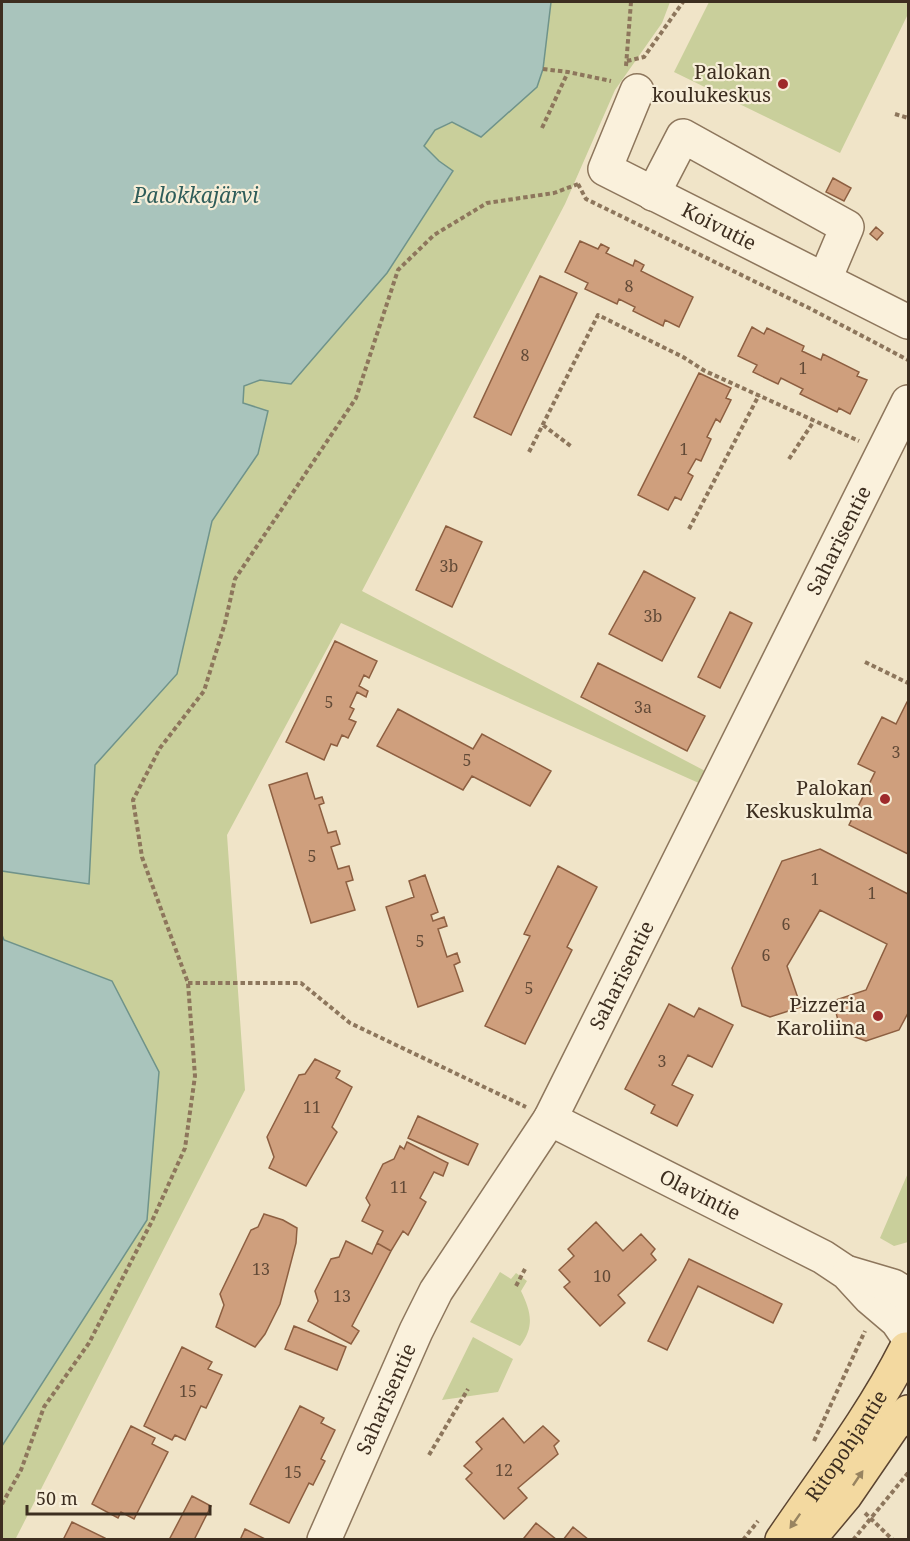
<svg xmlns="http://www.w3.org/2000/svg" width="910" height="1541" font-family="'Noto Serif',serif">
	<rect width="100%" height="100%" fill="#f0e4c8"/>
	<path fill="#c9cf9b" d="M551 2H670L662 23 615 90 565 204 362 591 709 773 701 784 341 623 227 835 245 1090 15 1540 2 1539V1446L147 1220 112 981 4 940 2 935V871L89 884 95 765 177 674 212 521 258 454 243 403V386L260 380 291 384 387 273 453 172 439 161 424 146 435 130 537 87 543 69Z
		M709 2H908V14L840 153 674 72Z
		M908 1173V1242L894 1246 880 1238Z
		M500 1272 511 1279 516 1273 527 1281 521 1291C531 1312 535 1326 520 1346L470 1322Z
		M473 1337 513 1359 498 1392 442 1400Z"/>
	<path fill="#a9c4bc" stroke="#6f938a" stroke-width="1.5" d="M2 2H551L543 69 537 87 481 137 452 122 435 130 424 146 439 161 453 171 387 273 291 384 260 380 244 386 243 403 268 411 258 454 212 521 177 674 95 765 89 884 2 871Z
		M2 935 4 940 112 981 159 1072 147 1220 2 1446Z"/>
	<path fill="#cf9f7d" stroke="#8d5f41" stroke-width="1.5" d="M833 178 851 188 844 201 826 192Z
		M876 227 883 233 877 240 870 234Z
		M580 241 598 249 601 244 609 248 606 253 633 266 635 260 644 265 641 271 693 297 679 327 665 320 663 326 633 311 635 307 619 299 617 304 585 289 588 283 565 272Z
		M540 276 577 293 511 435 474 417Z
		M752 327 764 334 767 328 804 346 802 351 821 360 823 354 859 372 857 376 867 380 850 414 839 408 837 412 800 394 803 389 781 378 778 384 753 372 757 365 738 356Z
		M699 373 731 388 726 398 731 400 720 422 716 419 707 437 711 439 701 461 696 459 688 473 693 476 681 500 675 497 668 510 638 495Z
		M446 526 482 542 452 607 416 590Z
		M644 571 695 598 662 661 609 634Z
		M730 612 752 623 720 688 698 677Z
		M335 641 377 661 369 678 364 675 359 686 368 691 366 697 357 692 350 707 354 709 349 719 356 722 348 738 342 735 337 746 331 744 324 760 286 742Z
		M598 663 705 716 687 751 581 697Z
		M907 702H908V854L849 825 875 772 858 764 882 717 896 724Z
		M398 709 473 749 482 734 551 771 530 806 472 776 463 790 377 746Z
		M307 773 315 799 322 797 324 803 319 805 328 833 336 831 340 844 331 847 338 869 349 866 353 880 346 882 355 910 311 923 269 785Z
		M820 849 908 894V1013L899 1030 866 1041 841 1032 833 1001 866 990 887 944 820 910 787 966 801 1007 770 1017 742 1006 732 968 782 861Z
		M558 866 597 887 567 947 572 950 525 1044 485 1026 530 936 524 934Z
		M425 875 438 912 431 915 433 921 444 917 447 926 438 929 447 957 457 953 460 962 454 965 463 991 418 1007 386 907 414 897 409 881Z
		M669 1004 694 1017 699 1008 733 1025 712 1067 688 1055 672 1085 693 1095 677 1126 651 1113 655 1105 625 1089Z
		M315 1059 340 1071 336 1078 352 1087 332 1127 337 1132 306 1186 269 1168 274 1157 267 1137 299 1075 305 1074Z
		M418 1116 478 1144 468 1165 408 1138Z
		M407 1142 448 1163 443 1176 434 1172 420 1198 426 1202 408 1235 403 1231 391 1251 377 1243 383 1231 362 1221 370 1205 366 1198 383 1164 394 1159 400 1146 404 1149Z
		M264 1214 283 1220 297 1228 296 1243 280 1304 265 1334 255 1347 216 1327 224 1305 220 1294 251 1230 258 1227Z
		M596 1222 623 1251 641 1234 655 1249 651 1254 656 1260 618 1295 625 1303 600 1326 564 1287 570 1282 559 1270 574 1256 568 1249Z
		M346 1241 372 1254 377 1243 391 1251 352 1326 359 1331 351 1344 308 1321 318 1301 315 1291 331 1259 339 1257Z
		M689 1259 782 1304 773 1323 698 1286 667 1350 648 1341Z
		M294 1326 346 1347 337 1370 285 1349Z
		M182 1347 212 1362 208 1369 222 1375 206 1408 201 1406 185 1440 175 1435 172 1440 144 1426Z
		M300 1406 324 1418 321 1423 335 1430 321 1459 325 1461 313 1485 309 1483 289 1523 250 1504Z
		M503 1418 524 1443 543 1426 559 1441 554 1446 558 1454 518 1488 527 1498 504 1519 466 1479 472 1473 464 1466 482 1449 476 1442Z
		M131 1426 155 1438 152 1444 168 1452 134 1519 121 1512 118 1518 92 1504Z
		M192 1496 211 1506 194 1540H169Z
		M72 1522 105 1538 104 1540H63Z
		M536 1523 557 1540H526L524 1538Z
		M573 1527 589 1540H563Z
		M245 1529 267 1540H240Z"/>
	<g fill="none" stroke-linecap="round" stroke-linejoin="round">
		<defs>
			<g id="minor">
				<path id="s1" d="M637 91 605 169 908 322"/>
				<path d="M653 194 683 136 847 227 825 279"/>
				<path id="s2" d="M550 1119 823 1257 847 1273 870 1298 897 1321 908 1337"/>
				<path d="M849 1273 893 1286 908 1295"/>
				<path id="s3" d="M324 1540 416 1331 436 1291 550 1119 908 402"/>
			</g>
			<g id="major">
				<path id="s4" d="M782 1540C825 1477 872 1416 906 1349"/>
				<path d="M808 1540 845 1496 893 1426 908 1412"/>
			</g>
		</defs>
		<use href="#minor" stroke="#8d765c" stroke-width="36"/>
		<use href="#major" stroke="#5b4430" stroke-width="36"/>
		<path stroke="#8d765c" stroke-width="4" stroke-dasharray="4.5 3" stroke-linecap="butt" d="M627 61 644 57 683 2
			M626 66 631 2
			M543 69 568 72 611 81
			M895 114 908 118
			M542 128 568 72
			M578 184 586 199 811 309 908 360
			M543 425 572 447
			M529 452 598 315 683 357 705 371 859 441
			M789 459 814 421
			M689 529 759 395
			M865 662 908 683
			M188 983H301L350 1023 526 1107
			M516 1286 525 1269
			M814 1441 865 1331
			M429 1455 468 1389
			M2 1504 21 1470 44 1407 89 1343 152 1221 185 1148 195 1076 188 983 142 857 133 800 160 748 204 691 225 623 235 579 356 398 398 270 434 235 487 203 554 193 578 184 579 182
			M865 1513 893 1540
			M743 1540 758 1521
			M853 1540 908 1473"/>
		<use href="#minor" stroke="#faf1dc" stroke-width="33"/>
		<use href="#major" stroke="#f3d9a0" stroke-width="33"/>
	</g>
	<defs><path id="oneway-solid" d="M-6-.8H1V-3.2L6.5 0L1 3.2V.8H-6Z" transform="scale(1.5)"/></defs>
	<g fill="#988460">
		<use href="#oneway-solid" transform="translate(858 1478) rotate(-56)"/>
		<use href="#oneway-solid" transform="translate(795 1521) rotate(125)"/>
	</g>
	<g fill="#9e2a2b" stroke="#f7eed8" stroke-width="2">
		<circle cx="783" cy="84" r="6"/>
		<circle cx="885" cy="799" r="6"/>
		<circle cx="878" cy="1016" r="6"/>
	</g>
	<g text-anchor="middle" stroke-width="4.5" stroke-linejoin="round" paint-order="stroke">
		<g font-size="16" fill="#624a37">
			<text x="629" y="292">8</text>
			<text x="525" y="361">8</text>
			<text x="803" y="374">1</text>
			<text x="684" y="455">1</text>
			<text x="449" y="572">3b</text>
			<text x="653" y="622">3b</text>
			<text x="329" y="708">5</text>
			<text x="643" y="713">3a</text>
			<text x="896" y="758">3</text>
			<text x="467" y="766">5</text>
			<text x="312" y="862">5</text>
			<text x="815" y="885">1</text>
			<text x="872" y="899">1</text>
			<text x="786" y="930">6</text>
			<text x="420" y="947">5</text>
			<text x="766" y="961">6</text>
			<text x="529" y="994">5</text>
			<text x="662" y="1067">3</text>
			<text x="312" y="1113">11</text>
			<text x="399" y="1193">11</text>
			<text x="261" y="1275">13</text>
			<text x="602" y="1282">10</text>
			<text x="342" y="1302">13</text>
			<text x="188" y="1397">15</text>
			<text x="504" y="1476">12</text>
			<text x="293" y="1478">15</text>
		</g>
		<g font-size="20" fill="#3d2e20" stroke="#f7eed8" text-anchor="end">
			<text x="771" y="79">Palokan<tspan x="771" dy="23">koulukeskus</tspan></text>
			<text x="873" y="795">Palokan<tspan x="873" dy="23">Keskuskulma</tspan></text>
			<text x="866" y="1012">Pizzeria<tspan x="866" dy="23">Karoliina</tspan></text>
		</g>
		<g font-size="20" fill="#3d2e20" stroke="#f7eed8">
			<text dy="7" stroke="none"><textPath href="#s1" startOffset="212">Koivutie</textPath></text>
			<text dy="7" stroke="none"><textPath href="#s3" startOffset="1126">Saharisentie</textPath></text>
			<text dy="7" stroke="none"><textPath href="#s3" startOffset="640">Saharisentie</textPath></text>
			<text dy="7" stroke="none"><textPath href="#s2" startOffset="168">Olavintie</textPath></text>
			<text dy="7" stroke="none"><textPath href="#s3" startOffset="154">Saharisentie</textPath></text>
			<text dy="7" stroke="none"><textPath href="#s4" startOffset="114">Ritopohjantie</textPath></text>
		</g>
		<g font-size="21" font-style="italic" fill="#2f5d5a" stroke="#f7eed8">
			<text x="196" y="203">Palokkajärvi</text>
		</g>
	</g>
	<rect width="910" height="1541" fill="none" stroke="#3d2e20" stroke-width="6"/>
	<path d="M27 1505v9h183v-9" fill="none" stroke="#3d2e20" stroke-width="3"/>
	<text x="36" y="1505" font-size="18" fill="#3d2e20" stroke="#f7eed8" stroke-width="4.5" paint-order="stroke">50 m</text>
</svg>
